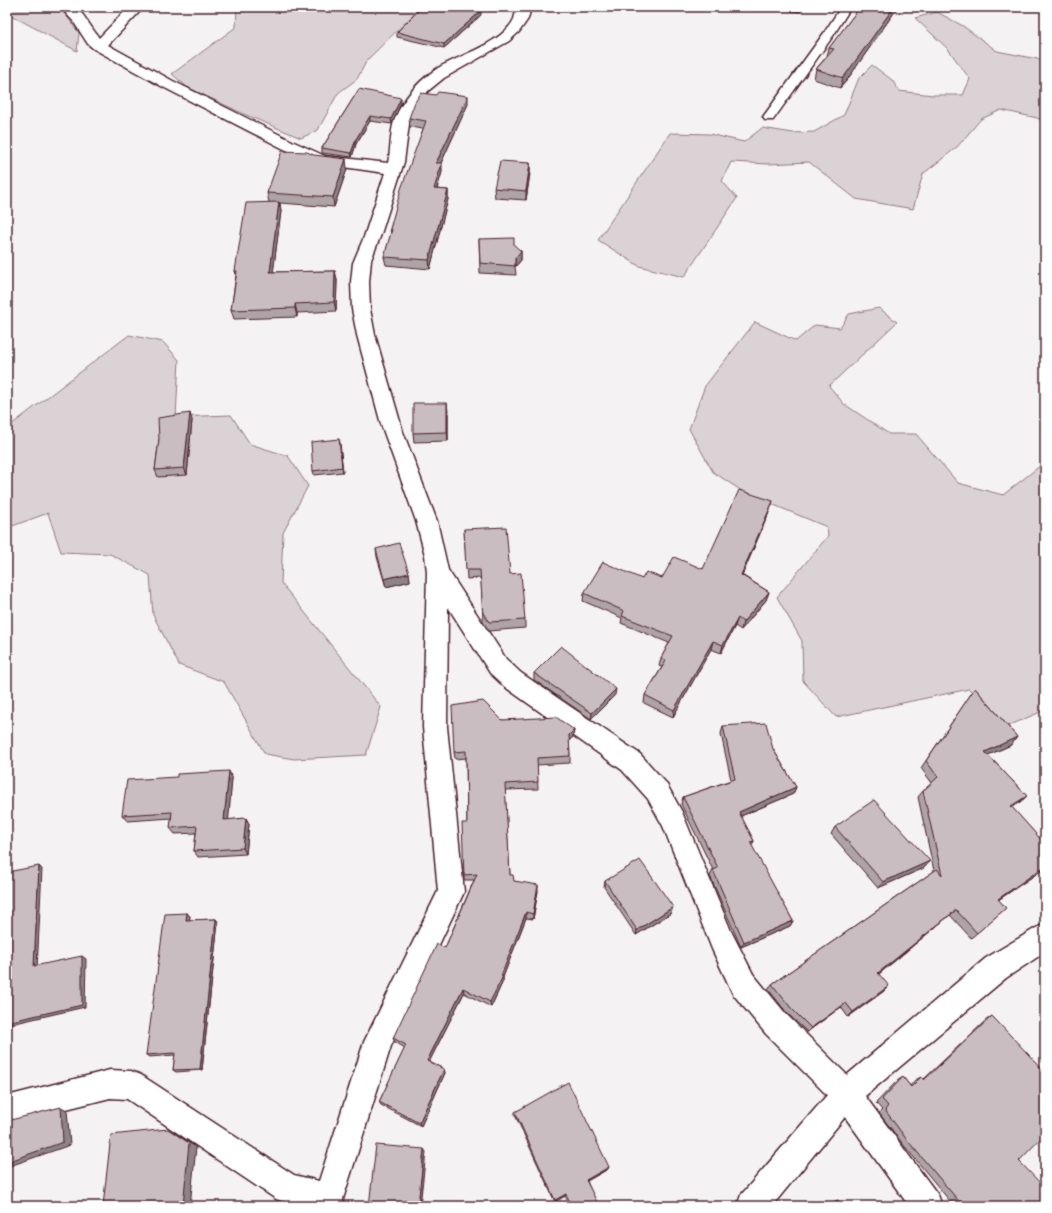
<svg xmlns="http://www.w3.org/2000/svg" width="1052" height="1213" font-family="Caveat,sans-serif">
	<rect width="100%" height="100%" fill="#f4f2f2"/>
	<filter id="ink" filterUnits="userSpaceOnUse"><feTurbulence type="fractalNoise" baseFrequency=".025" numOctaves="2"/><feDisplacementMap in="SourceGraphic" scale="8" xChannelSelector="R" yChannelSelector="G"/><feConvolveMatrix kernelMatrix="1 2 1 2 8 2 1 2 1" color-interpolation-filters="sRGB"/></filter>
	<g filter="url(#ink)">
		<path fill="#dbd2d5" stroke="#927880" d="M7 7H60L79 33 77 51 7 13Z
			M237 7H421L367 60 357 79 338 93 318 130 301 138 244 114 187 87 172 74 236 27Z
			M937 12 963 26 997 51 1037 59 1045 62V122L1037 118 1001 110 981 119 957 147 923 174 913 209 856 199 809 162 768 164 731 162 722 181 737 198 684 277 639 266 598 240 670 133 709 134 744 142 762 128 793 133 814 132 844 115 859 78 872 65 892 80 899 91 933 95H963L970 79 948 49 915 18Z
			M879 308 897 322 829 386 844 404 889 434H916L958 483 1003 495 1045 462V710L1008 726 969 689 836 717 803 681 802 641 777 597 828 536 827 527 745 493 713 472 689 429 705 386 755 322 796 341 815 325 840 328 849 314Z
			M129 335 163 342 179 360 176 417 231 415 250 444 288 456 308 486 283 533 281 583 381 707 366 755 294 759 265 754 224 682 179 665 153 615 150 575 110 554 61 552 48 513 7 528V428Z"/>
		<g fill="none" stroke-linecap="round" stroke-linejoin="round">
			<defs>
				<path id="service" d="M841 7H851L833 36 773 120H765L763 117 824 33Z"/>
				<path id="minor" d="M60 7H75L83 15 99 38 129 7H144L108 45 173 81 294 142 325 156 388 163C392 146 389 126 399 110 408 93 422 78 438 68 460 55 503 43 514 19 515 15 516 11 517 7H531L528 19 519 32 509 41 444 78 428 91 414 110 409 124 404 162 380 237 371 260 369 282 370 309 375 335 403 432 437 521 448 570 506 659 521 673 640 754 666 783 682 812 731 931 753 974 786 1014 847 1075 986 958 1036 928 1045 924V952L1006 978 865 1096 938 1195 942 1206H909L845 1117 772 1206H737L741 1195 827 1095 766 1034 733 994 712 949 663 826 648 799 622 770 505 687 490 673 448 607 447 727 464 892 391 1046 343 1199V1206H298L276 1199 127 1099 110 1098 7 1124V1096L110 1070 131 1071 141 1075 294 1175 319 1181 364 1042 438 891 423 727 427 572 425 555 416 521 381 424 357 335 352 309 351 282 353 263 364 237 385 173 316 163 282 148 163 87 94 49 88 44 73 21Z"/>
			</defs>
			<use href="#service" stroke="#4a1f2b" stroke-width="3"/>
			<use href="#minor" stroke="#4a1f2b" stroke-width="3"/>
			<use href="#service" fill="#fff" fill-rule="evenodd"/>
			<use href="#minor" fill="#fff" fill-rule="evenodd"/>
		</g>
		<path fill="#aea3a6" stroke="#4a1f2b" d="M763 7H802L800 12Z
			M860 7H898L847 80 840 88 814 79 816 69 827 56 829 48Z
			M481 15 444 48 397 37V32Z
			M359 89 401 103 392 124 370 121 356 144 352 157 322 153V148Z
			M468 104 441 163 442 172 437 189 448 190V199L430 269 386 265 384 257 391 234 390 229 423 129 410 127 409 118Z
			M530 163V173L526 200 495 198 494 188Z
			M347 169 334 207 280 203 281 211 273 272 335 271 337 280 336 311 297 313V317L234 319 231 310 236 275 235 271 269 202 267 193Z
			M479 239 521 251V260L515 267 516 275 480 273Z
			M448 412V441L414 442 413 433Z
			M192 420 187 475 158 477 155 470 159 439Z
			M339 439 343 472 314 475 313 471Z
			M770 510 742 575 769 592 766 600 741 630 735 626 721 653 711 649 673 717 644 703 645 695 662 667 659 666 661 658 669 643 621 623 622 618 583 601 584 593 642 579 662 578 703 569Z
			M464 529 510 574 525 620V628L489 631 483 622 481 578 467 579Z
			M376 549 409 573 410 581 386 587 377 557Z
			M534 673 615 695 591 719 534 680Z
			M975 688 1017 737 1011 745 988 755 1027 796 1020 802 1012 808 1045 844V868L998 900 1006 908 971 938 950 915 879 974 884 991 848 1017 841 1007 807 1032 787 1013 768 989 772 984 934 871 918 797 923 791 932 783 921 768Z
			M502 720 574 730 573 737 569 741 570 756V763L537 765 538 789 505 790 510 875 514 881 538 891 533 919 526 918 503 977V981L491 1007 464 993 429 1062 444 1069 445 1073 421 1126 381 1105 379 1102 405 1048 395 1042 393 1038 445 948 474 880H464V875L467 823 466 758 455 759 454 752Z
			M723 726 773 749 796 787 793 794 741 816 754 841 751 846 793 921 790 926 741 947 710 876 713 870 681 804 683 797 731 780 721 734Z
			M232 778 228 820 246 818 249 824 246 854 198 857 194 851 196 833 175 834 170 828 172 818 127 821 122 815Z
			M835 827 930 861 924 868 878 888 831 834Z
			M605 881 671 913 636 935 604 887Z
			M187 913 190 916 189 920 216 919 218 922 202 1070 176 1072 173 1070 175 1055 149 1057 146 1055Z
			M992 1016 1019 1161 1045 1206H954L902 1143 879 1113 882 1110 876 1103 897 1081 903 1077 910 1086 915 1080 921 1077 924 1079 985 1021Z
			M515 1112 608 1169 587 1181 597 1206H570L565 1196 555 1202 515 1115Z
			M838 1200 842 1206H827L833 1202Z"/>
		<path fill="#8d8487" stroke="#4a1f2b" d="M894 7H898L847 80 840 88 843 78Z
			M481 11V15L444 48V44Z
			M468 96V104L437 172 436 163Z
			M401 98V103L392 124 391 119Z
			M370 116V121L356 144 352 157 351 153 356 139Z
			M346 159 347 169 334 207 333 197Z
			M442 163V172L434 198V189Z
			M530 163V173L526 200V191Z
			M448 190V199L430 269 429 260Z
			M279 202 281 211 272 281 270 272Z
			M521 251V260L515 267V258Z
			M335 271 337 280 336 311 334 302Z
			M295 304 297 313V317L295 308Z
			M447 403 448 412V441L447 432Z
			M190 413 192 420 187 475 184 468Z
			M339 439 340 443 343 472 342 467Z
			M773 501 770 510 739 583 741 575Z
			M409 573 410 581 386 587 384 579Z
			M769 592 766 600 741 630 743 622Z
			M738 618 735 626 721 653 723 645Z
			M713 641 711 649 673 717 674 710Z
			M616 689 615 695 591 719 592 713Z
			M574 730 573 737 568 742 569 735Z
			M1017 737 1011 745 979 759 985 752Z
			M229 771 232 778 228 826 224 820Z
			M796 787 793 794 736 818 739 812Z
			M1027 796 1020 802 1005 813 1011 806Z
			M246 818 249 824 246 854 243 848Z
			M754 841 751 847 750 842Z
			M930 861 924 868 878 888 883 882Z
			M39 866 42 869 37 969 34 966Z
			M1045 866V868L991 905 998 899Z
			M538 885V891L533 919V914Z
			M673 907 671 913 636 935 637 930Z
			M956 910 950 915 874 978 878 973Z
			M526 912V918L503 977V981L491 1007 490 1002Z
			M187 913 190 916 189 923 186 920Z
			M216 919 218 922 202 1070 200 1069Z
			M793 921 790 926 741 947 744 942Z
			M82 956 86 959 85 1007 7 1025V1022Z
			M889 986 884 991 848 1017 853 1012Z
			M463 988 464 993 428 1064 427 1061Z
			M846 1003 841 1007 807 1032 811 1028Z
			M444 1069 445 1073 421 1126 419 1123Z
			M61 1107 67 1110 70 1145 7 1167V1162Z
			M168 1129 196 1147 190 1206H183Z
			M424 1149 426 1152 420 1206H418Z
			M609 1167 608 1169 585 1182 586 1180Z
			M566 1194 565 1196 555 1202V1200Z"/>
		<path fill="#cabdc1" stroke="#4a1f2b" d="M422 7H468L481 11 444 44 397 32Z
			M860 7H894L849 70 843 78 816 69 834 49 829 48Z
			M359 89 401 98 391 119 370 116 356 139 351 153 322 148Z
			M438 92 468 96 436 163H442L434 189 448 190 429 260 384 257 392 229H390L401 189 426 121 409 118 415 102 421 93 436 95Z
			M282 151 307 152 314 155 346 159 333 197 267 193Z
			M500 161 530 163 526 191 494 188Z
			M279 202 270 272 335 271 334 302 295 304V308L231 310 237 271H235L246 203Z
			M514 238V245L521 251 515 258V266L480 263 479 239Z
			M413 403H447V432L413 433Z
			M190 413 184 468 155 470 159 439 158 418Z
			M339 439 342 467 313 471 311 442Z
			M739 490 773 501 741 575 769 592 743 622 738 618 723 645 713 641 674 710 645 695 666 661 661 658 673 636 622 616 624 611 584 593 603 562 642 579 646 572 662 578 674 557 703 569Z
			M506 527 510 574 521 573 525 620 489 622 483 613 480 570H466L464 529Z
			M399 543 409 573 384 579 376 549Z
			M561 646 616 689 592 713 534 673Z
			M975 688 1017 737 985 752 1027 796 1011 806 1045 844V866L998 899 1006 908 977 933 956 910 878 973 889 986 853 1012 846 1003 811 1028 791 1008 772 984 937 869 942 875 923 791 938 777 926 761Z
			M483 701 502 720 556 717 574 730 569 735 570 756 537 758 538 782 505 784 510 875H513L514 881 538 885 533 914 526 912 501 976H503L490 1002 463 988 427 1061 444 1069 419 1123 379 1102 406 1045 393 1038 437 944 445 948 477 874 464 875 462 823H467L466 751 454 752 452 706Z
			M766 723 773 749 796 787 739 812 754 841 750 842 793 921 744 942 713 870 718 868 683 797 735 779 723 726Z
			M229 771 224 820 246 818 243 848 194 851 197 826 170 828 172 812 122 815 127 780 177 777V774Z
			M874 800 930 861 883 882 835 827Z
			M640 860 673 907 637 930 605 881Z
			M39 866 34 966 82 956V1005L7 1022V872Z
			M187 913 186 920 216 919 200 1069 173 1070 175 1053 146 1055 165 914Z
			M992 1016 1045 1072V1134L1019 1161 1045 1188V1206H963L907 1140 885 1110 888 1106 882 1099 903 1077 911 1087 921 1077 924 1080Z
			M568 1082 609 1167 586 1180 598 1204 595 1206H572L566 1194 555 1200 515 1112Z
			M61 1107 63 1142 7 1162V1121Z
			M168 1129 189 1143 183 1206H103L111 1135Z
			M376 1145 424 1149 418 1206H369Z
			M838 1200 842 1206H829Z"/>
	</g>
	<rect width="1052" height="1213" fill="none" stroke="#fff" stroke-width="24"/>
	<rect x="12" y="12" width="1028" height="1189" fill="none" stroke="#4a1f2b" stroke-width="1.5" filter="url(#ink)"/>
</svg>
